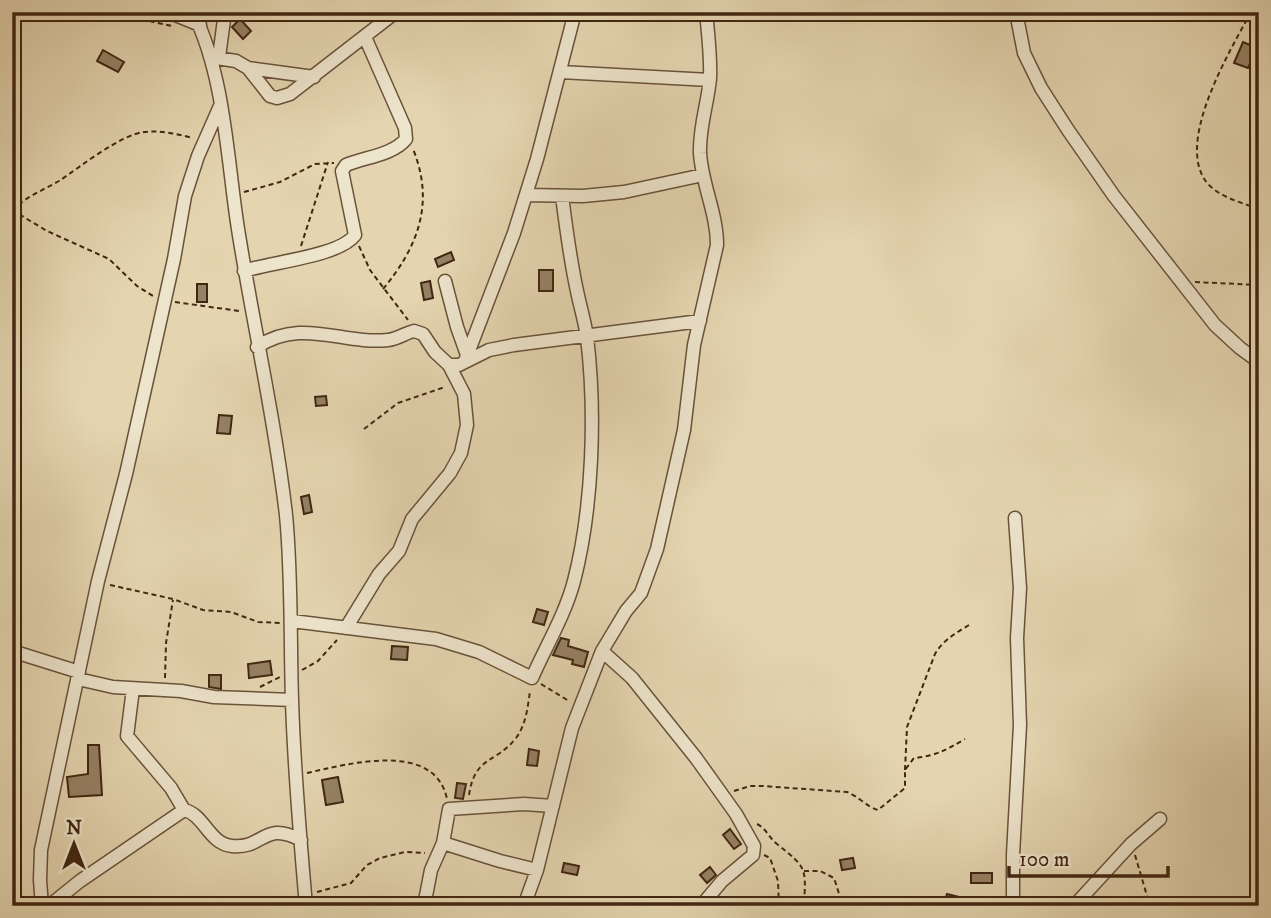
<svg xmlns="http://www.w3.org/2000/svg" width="1271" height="918" font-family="'IM FELL DW Pica',serif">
	<rect width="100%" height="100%" fill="#e4d5b0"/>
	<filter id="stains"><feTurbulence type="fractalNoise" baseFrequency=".00286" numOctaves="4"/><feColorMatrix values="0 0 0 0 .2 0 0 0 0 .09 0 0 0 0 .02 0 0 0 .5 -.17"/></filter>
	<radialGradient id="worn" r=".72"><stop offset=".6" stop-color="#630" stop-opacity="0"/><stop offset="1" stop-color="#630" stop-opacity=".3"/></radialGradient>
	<path fill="#968164" stroke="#412612" stroke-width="2" d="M240 19 251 31 243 39 232 27Z
		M1243 42 1257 48 1248 68 1234 63Z
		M103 50 124 62 118 72 97 61Z
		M451 252 454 260 438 267 435 259Z
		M539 270H553V291H539Z
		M430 281 433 298 424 300 421 283Z
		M197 284H207V302H197Z
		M326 396 327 405 316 406 315 397Z
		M219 415 232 416 230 434 217 433Z
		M309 495 312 512 304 514 301 497Z
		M537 609 548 612 544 625 533 622Z
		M561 638 569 640 568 646 588 652 584 667 572 664 573 660 553 655Z
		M392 646 408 647 407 660 391 659Z
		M270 661 272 675 249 678 248 664Z
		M209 675H221V689L209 687Z
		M88 745H99L102 795 69 797 67 777 88 774Z
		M529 749 539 751 537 766 527 765Z
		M338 777 343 802 326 805 322 780Z
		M457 783 466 784 463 799 455 798Z
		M730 829 741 844 734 849 723 835Z
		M853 858 855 868 842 870 840 860Z
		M564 863 579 866 577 875 562 872Z
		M710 867 716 875 707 883 700 875Z
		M971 873H992V883H971Z
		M947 894 959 897 956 906 944 904Z"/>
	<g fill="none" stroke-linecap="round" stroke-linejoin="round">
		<defs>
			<path id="minor" d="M168 12 200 25
				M193 12C225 76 227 159 238 229 253 324 275 419 286 515 292 577 290 639 292 700 294 769 300 837 306 906
				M1016 12 1024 53 1041 88 1068 130 1114 196 1215 325 1240 348 1259 362
				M210 57 236 61 248 68 270 96 277 98 290 94 392 15 400 12
				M219 57 225 12
				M248 68 314 77
				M560 72 710 80
				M526 195 583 196 624 192 703 175
				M244 271C271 262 340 256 355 235L342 171 346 165C365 157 393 155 406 139L405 128 365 37
				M445 281 457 327 467 355
				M257 347C302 317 342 345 388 340 398 339 405 333 414 331L423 334 435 352 449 365H459L489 350 514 345 700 321
				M465 361 514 233 537 159 575 12
				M292 621 436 639 479 652 532 678C546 646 565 615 574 581 593 507 596 412 587 337 585 322 580 306 577 291 570 259 566 227 562 196
				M346 628 379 574 399 551 412 519 450 473 461 453 467 425 464 394 449 365
				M12 651 79 672
				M602 651 632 678 696 758 736 814 754 846 753 855 722 881 701 906
				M78 679 113 687 181 691 214 697 292 700
				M133 689 127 736 171 788 184 810
				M443 843 500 861 537 870
				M42 906 40 880 41 850 98 581 126 474 174 259 185 196 198 156 220 106
				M49 906 80 881 184 810C204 814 209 844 232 846 265 849 263 820 301 840
				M424 906 431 870 443 843 449 809 524 804 553 806
				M524 906 537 870 572 728 602 651 626 611 641 593 657 549 684 430 694 345 717 245C717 213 702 185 700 153 699 127 708 103 710 78 711 56 708 34 706 12
				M1013 906V855L1020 725 1017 638 1020 588 1015 518
				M1074 906 1131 844 1160 819"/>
		</defs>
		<use href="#minor" stroke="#6a523a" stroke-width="15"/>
		<path stroke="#412612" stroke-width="2" stroke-dasharray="5 3.5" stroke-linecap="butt" d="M108 12 172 26
			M1251 12C1230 51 1171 148 1210 186 1223 198 1242 203 1259 209
			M244 192 280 182 315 164 334 163
			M12 210 47 231 109 259 137 286 153 296
			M12 210C26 197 43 190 59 181 80 167 120 135 144 132 161 130 177 134 193 138
			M301 246 328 162
			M359 246 370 270 408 320
			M1195 282 1259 285
			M383 289C418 247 435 203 413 149
			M175 302 239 311
			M364 429 398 403 445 387
			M110 585 173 599 203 610 231 612 258 622 280 623
			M302 670 318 661 337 640
			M165 678 166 643 173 600
			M541 684 569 701
			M260 687 280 677
			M905 770 907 727 935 654C943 640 956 633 969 625
			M307 773C347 764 435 740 447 799
			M734 791 750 786H762L847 792C858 796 867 807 878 810L905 788V770L914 758C936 756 946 750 965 739
			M469 795C475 755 496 764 516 738 526 725 528 706 530 691
			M757 824C767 829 769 838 777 844 807 868 806 867 804 906
			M764 855 770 858 778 881 779 906
			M1135 855 1150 906
			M804 871H820L834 878 843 906
			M317 892 351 883 367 865 380 858 405 852 425 853
			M1099 898 1114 906"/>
		<use href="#minor" stroke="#ede4cc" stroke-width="12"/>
	</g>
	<rect width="1271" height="918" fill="none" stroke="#e4d5b0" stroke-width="42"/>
	<rect x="14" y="14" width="1243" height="890" fill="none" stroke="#412612" stroke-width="3.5"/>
	<rect x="21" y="21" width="1229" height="876" fill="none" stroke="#412612" stroke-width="2"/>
	<g transform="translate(74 844)" stroke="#ede4cc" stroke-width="5" paint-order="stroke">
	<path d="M0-5L12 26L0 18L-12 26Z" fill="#412612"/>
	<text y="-10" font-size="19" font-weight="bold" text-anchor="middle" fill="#412612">N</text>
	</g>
	<path d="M1009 866v10h159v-10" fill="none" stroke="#412612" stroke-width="3.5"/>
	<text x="1019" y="866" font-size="21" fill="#412612" stroke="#ede4cc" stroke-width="5" paint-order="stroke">100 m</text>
	<rect width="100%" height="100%" filter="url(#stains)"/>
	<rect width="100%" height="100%" fill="url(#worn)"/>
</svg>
